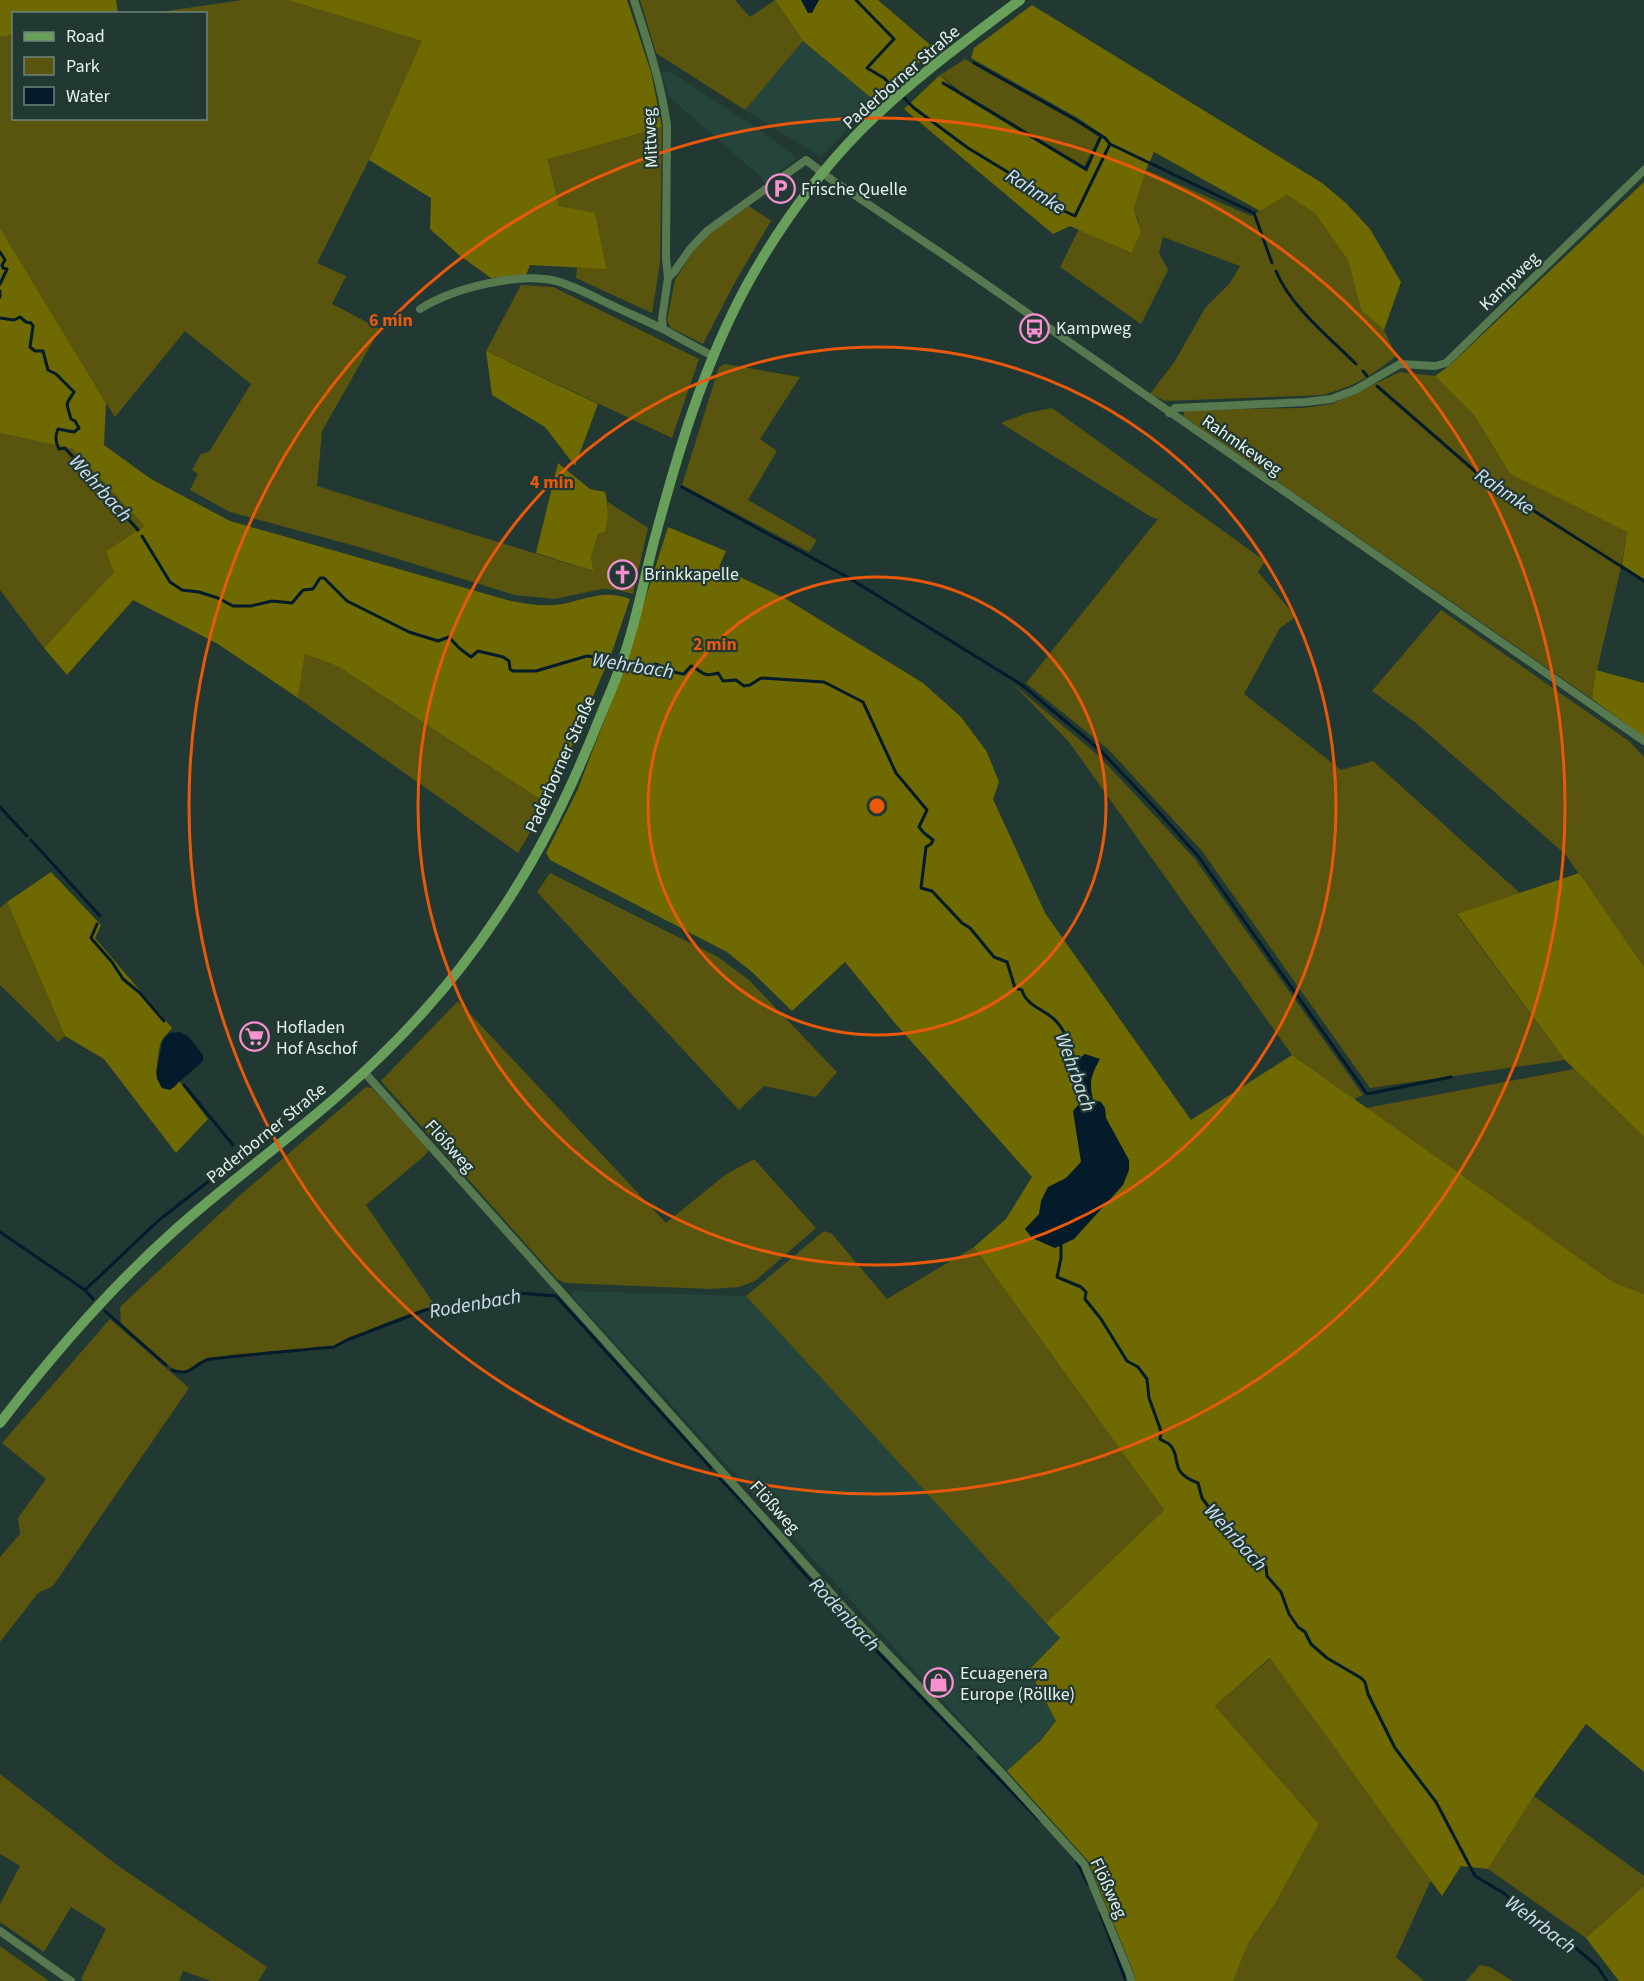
<svg xmlns="http://www.w3.org/2000/svg" width="1644" height="1981" font-family="'Source Sans 3',sans-serif">
	<rect width="100%" height="100%" fill="#223832"/>
	<path fill="#25443b" d="M803 41 875 101 821 157 745 110Z
		M671 72 766 134 797 158 764 183 762 178 669 97 661 72Z
		M573 1291 746 1296 1060 1638 1029 1670 1056 1721 1037 1743 1007 1771 572 1296Z"/>
	<path fill="#59550f" d="M242 0H288L423 41 369 160 317 263 346 276 332 304 380 329 322 431 317 486 592 571 591 557 598 534 605 532 608 502 648 528 633 594 618 590 602 589 555 599 515 595 359 547 230 512 190 490 198 474 192 470 201 454 209 452 251 384 185 331 115 417 106 403 0 228V37L13 35 14 118H206V14L153 13Z
		M640 0H735L750 17 775 0 803 41 745 110 656 53Z
		M965 59 1073 120 1099 137 1084 167 960 91 940 75Z
		M662 127 660 262 652 313 576 278 577 267 607 268 595 214 559 206 548 158Z
		M1146 170 1251 216 1287 195 1315 212 1348 260 1361 310 1384 330 1396 356C1370 377 1355 386 1323 395L1165 401 1150 394 1175 361 1205 308 1230 283 1240 266 1163 237 1159 253 1168 270 1141 324 1060 267 1079 229 1130 253 1139 222 1134 209Z
		M749 206 771 221 735 282 703 344 671 328 667 320 675 280 696 247 708 234Z
		M521 285 553 287 699 359 672 438 486 351Z
		M725 364 800 377 760 439 777 451 748 500 817 540 809 552 682 485 719 367Z
		M1400 372 1435 376 1474 415 1510 474 1627 532C1619 588 1601 642 1592 699L1183 416 1185 410 1302 408 1332 404Z
		M1052 408 1265 561 1258 572 1296 617 1280 628 1244 694 1341 770 1373 761 1520 893 1457 915 1565 1060 1370 1088 1202 851 1109 750 1026 683 1158 519 1151 517 1001 423 1027 413Z
		M0 433 73 449 146 526 106 551 115 572 44 648 0 590Z
		M1441 610 1629 741 1644 757V967L1565 854 1416 723 1372 691Z
		M305 654 339 667 547 804 518 853 298 698Z
		M1013 684 1099 756 1195 859 1363 1095 1354 1099 1292 1055 1069 742Z
		M550 873 718 957 749 980 837 1072 816 1097 764 1086 739 1110 537 892Z
		M7 902 65 1036 58 1042 0 985V908Z
		M458 1001 666 1223 725 1175 754 1159 816 1228 755 1281 739 1287 711 1289 565 1283 557 1279 381 1081Z
		M1574 1069 1644 1137V1294L1613 1282 1366 1108Z
		M366 1087 372 1088 428 1148V1151L424 1156 366 1205 436 1307 424 1309 388 1322 333 1346 206 1358 188 1371 180 1372 173 1369 121 1325 120 1307 239 1196Z
		M824 1231 832 1234 887 1299 974 1247 1164 1510 1046 1623 746 1296Z
		M110 1319 189 1388 53 1586 38 1593 0 1642V1557L20 1534 18 1518 46 1479 2 1443Z
		M1271 1658 1431 1880 1396 1957 1424 1981H1233L1249 1942 1276 1902 1319 1824 1215 1706Z
		M0 1774 117 1865 267 1967 258 1981H211L183 1971 179 1981H83L81 1979 106 1929 71 1907 44 1952 0 1922V1904L20 1866 0 1854Z
		M1534 1796 1644 1876V1886L1586 1938 1488 1869Z
		M0 1946 49 1981H0Z
		M1480 1965 1490 1967 1513 1981H1466Z"/>
	<path fill="#6f6901" d="M0 0H116L118 13 14 14 13 35 0 37Z
		M288 0H627L651 72 662 127 548 159 559 206 595 213 607 269 530 265 526 275 491 278 459 255 430 229 431 198 369 160 422 41Z
		M775 0H878L935 49 875 101 803 41Z
		M1032 5 1322 183 1346 203 1370 229 1401 282 1384 330 1361 310 1348 260 1315 213 1287 195 1260 211 1154 152 1146 170 1134 209 1141 232 1131 253 1070 226 1053 234 904 109 940 75 960 95 1087 172 1103 135 1076 117 971 58 974 48Z
		M1644 182V579L1622 565 1627 532 1510 474 1474 415 1435 376 1449 366Z
		M0 228 106 403 104 445 151 479 230 521 511 601C528 604 545 607 562 604 588 599 604 589 630 599L612 652 547 804 339 667 305 654 298 698 218 644 133 600 67 675 44 648 114 572 106 551 145 526 73 449 0 433Z
		M486 351 598 404 575 466 545 427 492 395Z
		M558 463 590 489 605 492C609 505 608 518 605 532L598 534 591 557 593 571 536 553Z
		M668 527 726 551 719 567 786 599 923 683 961 717 987 752 999 782 993 799 1045 913 1191 1120 1292 1055 1613 1282 1644 1294V1772L1586 1724 1534 1796 1488 1869 1461 1866 1442 1896 1270 1658 1215 1706 1319 1824 1276 1902 1249 1942 1233 1981H1135L1134 1973 1088 1861 1007 1771 1040 1741 1056 1721 1029 1670 1060 1638 1046 1623 1164 1510 974 1247 1006 1219 1032 1177 894 1022 845 962 792 1011 752 972 727 952 550 860 546 853 577 791 618 685Z
		M1596 670 1644 683V737L1592 699Z
		M51 872 101 925 95 938 172 1028C169 1032 165 1036 162 1040 158 1047 156 1072 157 1080L174 1088 179 1081 208 1119 176 1153 104 1059 65 1036 7 902Z
		M1579 873 1644 967V1137L1565 1060 1457 914Z
		M1644 1886V1981H1619L1586 1938Z"/>
	<path fill="#031b2b" d="M801 0H819L812 13H808Z
		M179 1032 188 1036 203 1055V1061L170 1090 162 1088C153 1073 157 1070 160 1054 162 1044 161 1039 170 1033Z
		M1085 1054 1100 1059C1091 1075 1089 1082 1093 1100L1101 1102 1105 1108 1106 1118 1129 1160V1170L1123 1185 1074 1239 1055 1248 1032 1238 1025 1229 1039 1214 1041 1201 1048 1187 1066 1178 1081 1162 1073 1111 1080 1103 1068 1067Z"/>
	<g fill="none" stroke-linecap="round" stroke-linejoin="round">
		<path stroke="#031b2b" stroke-width="3" d="M856 0 894 39 867 68 884 78 897 91
			M974 63 1074 119 1105 138 1110 144
			M943 83 1086 169 1101 136
			M902 96 914 108 968 148 1021 180 1051 205 1075 216 1110 144 1254 213 1272 263
			M0 252 5 260 2 265 3 268 7 269 0 284
			M1276 271C1290 306 1330 338 1356 364
			M0 291V297
			M0 318 14 320 20 317 26 322 31 323 33 326 30 347 35 351H43L48 370 56 374 74 392C65 406 66 401 71 419L75 421 79 428 74 432 58 429C55 436 55 442 59 449L65 448 138 530
			M1363 371 1367 376
			M1377 386 1484 479 1644 581
			M682 487 849 578 1022 685 1100 750 1156 809 1198 856 1367 1094 1451 1077
			M142 536 170 582 182 590 199 592 218 598 233 606H251L272 601 292 603 303 590 313 589 320 578H324L347 601 409 632 438 641 449 637 459 648 471 657 478 651 503 657 509 661 510 669 513 671H536L587 656 619 661
			M625 662 650 667 655 664C664 666 674 674 684 674L691 666C703 671 702 678 718 673L723 681 736 680 744 686 750 685 761 678 824 682 863 702 896 773 927 810 919 827 924 833 933 840 931 844 926 847 921 888 932 891 962 923 970 928 994 957 1007 962 1015 988 1022 990C1026 1006 1046 1010 1056 1021 1067 1033 1071 1049 1076 1064
			M0 807 27 836
			M31 840 100 916
			M97 924 91 938 112 962 123 979 140 993 164 1021
			M184 1085 233 1145
			M0 1232 85 1290 93 1299
			M1061 1244V1258L1057 1277 1081 1287 1086 1292 1085 1299 1101 1319 1127 1361 1138 1367 1147 1379 1149 1398 1161 1431 1160 1439C1163 1441 1166 1442 1169 1444 1183 1457 1167 1472 1198 1483L1202 1498 1221 1524 1233 1533 1253 1560H1262L1266 1567 1267 1576 1281 1592 1289 1614 1298 1627 1305 1632 1311 1644 1327 1658 1361 1678 1365 1682 1368 1694 1395 1748 1436 1802 1475 1876 1505 1894 1518 1907 1571 1944 1597 1966 1607 1981
			M85 1290 159 1220 241 1156 238 1152
			M105 1311 166 1365
			M172 1370C192 1378 195 1361 211 1359 252 1354 293 1351 334 1347L347 1340 425 1310 472 1301 484 1302 492 1297 508 1294 519 1293 556 1296 711 1468
			M720 1479C750 1508 775 1541 803 1572 857 1632 914 1690 971 1748
			M978 1757 1039 1820
			M1076 1860 1088 1884
			M1100 1912 1126 1981"/>
		<path stroke="#57794f" stroke-width="8" d="M634 0C647 41 661 82 667 125L666 258 668 278 662 318 663 329
			M668 278 674 272 690 249 707 231 806 160 832 180 941 253 1644 741
			M420 309C453 288 518 272 556 281 572 285 588 294 603 301 623 311 645 320 665 330 681 339 697 348 713 356
			M1169 413 1175 408 1306 402 1331 399 1355 390 1400 364 1435 366 1446 363 1644 170
			M364 1072 846 1610 998 1769 1084 1864 1130 1975 1131 1981
			M0 1931 71 1981"/>
		<path stroke="#68a05b" stroke-width="10" d="M0 1423C53 1354 110 1288 175 1230 229 1182 288 1140 342 1092 400 1041 454 982 497 917 541 852 571 790 600 717 609 695 619 673 626 650 637 616 644 580 653 545 677 455 703 365 748 283 778 229 817 175 860 131 909 82 965 41 1020 0"/>
	</g>
	<g fill="none" stroke="#e8590c" stroke-width="3">
		<circle cx="877" cy="806" r="229"/>
		<circle cx="877" cy="806" r="459"/>
		<circle cx="877" cy="806" r="688"/>
	</g>
	<defs>
		<symbol id="parking-ring" viewBox="-11 -11 22 22"><circle r="9.5" fill="#223832" stroke="#f690d0" stroke-width="1.5"/><path d="M-3.5-5.5H1a3.5 3.5 0 0 1 0 7H-1V5.5H-3.5ZM-1-3.4V-.6H.8a1.4 1.4 0 0 0 0-2.8Z" fill="#f690d0"/></symbol>
		<symbol id="bus-ring" viewBox="-11 -11 22 22"><circle r="9.5" fill="#223832" stroke="#f690d0" stroke-width="1.5"/><path d="M-5-6H5V4H4V6H2V4H-2V6H-4V4H-5ZM-3.5-4V0h7V-4ZM-3.5 1.2v1.5H-2V1.2ZM2 1.2v1.5H3.5V1.2Z" fill="#f690d0"/></symbol>
		<symbol id="church-ring" viewBox="-11 -11 22 22"><circle r="9.5" fill="#223832" stroke="#f690d0" stroke-width="1.5"/><path d="M-1.2-6h2.4v3.5h3.3v2.4h-3.3V6h-2.4V-.1h-3.3v-2.4h3.3Z" fill="#f690d0"/></symbol>
		<symbol id="supermarket-ring" viewBox="-11 -11 22 22"><circle r="9.5" fill="#223832" stroke="#f690d0" stroke-width="1.5"/><path d="M-6-5.5h2.5l.6 2H6L4.5 2H-2.5L-4.4-4H-6ZM-1.5 3.2a1.3 1.3 0 1 0 .1 0ZM3 3.2a1.3 1.3 0 1 0 .1 0Z" fill="#f690d0"/></symbol>
		<symbol id="shop-ring" viewBox="-11 -11 22 22"><circle r="9.5" fill="#223832" stroke="#f690d0" stroke-width="1.5"/><path d="M-5-2.5h2.3a2.7 3.5 0 0 1 5.4 0H5L5.5 6h-11ZM-1.5-2.5h3a1.5 2.3 0 0 0-3 0Z" fill="#f690d0"/></symbol>
	</defs>
	<g fill-rule="evenodd">
		<use href="#parking-ring" x="764" y="172" width="33" height="33"/>
		<use href="#bus-ring" x="1018" y="312" width="33" height="33"/>
		<use href="#church-ring" x="606" y="558" width="33" height="33"/>
		<use href="#supermarket-ring" x="238" y="1020" width="33" height="33"/>
		<use href="#shop-ring" x="922" y="1666" width="33" height="33"/>
	</g>
	<g text-anchor="middle" stroke-width="4.5" stroke-linejoin="round" paint-order="stroke">
		<g font-size="18" fill="#e5f2ed" stroke="#223832">
			<text transform="translate(901 77) rotate(-41)" y="6">Paderborner Straße</text>
			<text transform="translate(650 138) rotate(-93)" y="6">Mittweg</text>
			<text transform="translate(1509 281) rotate(-44)" y="6">Kampweg</text>
			<text transform="translate(1242 445) rotate(35)" y="6">Rahmkeweg</text>
			<text transform="translate(560 764) rotate(-66)" y="6">Paderborner Straße</text>
			<text transform="translate(266 1133) rotate(-39)" y="6">Paderborner Straße</text>
			<text transform="translate(450 1146) rotate(48)" y="6">Flößweg</text>
			<text transform="translate(775 1507) rotate(48)" y="6">Flößweg</text>
			<text transform="translate(1109 1888) rotate(65)" y="6">Flößweg</text>
		</g>
		<g font-size="18" fill="#e5f2ed" stroke="#223832" text-anchor="start">
			<text x="801" y="195">Frische Quelle</text>
			<text x="1056" y="334">Kampweg</text>
			<text x="644" y="580">Brinkkapelle</text>
			<text x="276" y="1033">Hofladen<tspan x="276" dy="21">Hof Aschof</tspan></text>
			<text x="960" y="1679">Ecuagenera<tspan x="960" dy="21">Europe (Röllke)</tspan></text>
		</g>
		<g font-size="20" font-style="italic" fill="#cee0ef" stroke="#223832">
			<text transform="translate(1036 191) rotate(33)" y="7">Rahmke</text>
			<text transform="translate(101 488) rotate(48)" y="7">Wehrbach</text>
			<text transform="translate(1505 491) rotate(34)" y="7">Rahmke</text>
			<text transform="translate(633 665) rotate(9)" y="7">Wehrbach</text>
			<text transform="translate(1076 1072) rotate(70)" y="7">Wehrbach</text>
			<text transform="translate(475 1303) rotate(-10)" y="7">Rodenbach</text>
			<text transform="translate(1236 1537) rotate(48)" y="7">Wehrbach</text>
			<text transform="translate(845 1614) rotate(47)" y="7">Rodenbach</text>
			<text transform="translate(1541 1924) rotate(37)" y="7">Wehrbach</text>
		</g>
	</g>
	<circle cx="877" cy="806" r="9" fill="#e8590c" stroke="#223832" stroke-width="3"/>
	<g font-size="18" text-anchor="middle" font-weight="bold" fill="#e8590c" stroke="#223832" stroke-width="4.5" stroke-linejoin="round" paint-order="stroke">
		<text x="391" y="326">6 min</text>
		<text x="552" y="488">4 min</text>
		<text x="715" y="650">2 min</text>
	</g>
	<rect x="12" y="12" width="195" height="108" fill="#223832" stroke="#70827d" stroke-width="1.5"/>
	<rect x="24" y="32" width="30" height="9" fill="#68a05b" stroke="#70827d" stroke-width="1.5"/>
	<text x="66" y="42" font-size="18" fill="#e5f2ed">Road</text>
	<rect x="24" y="57" width="30" height="18" fill="#59550f" stroke="#70827d" stroke-width="1.5"/>
	<text x="66" y="72" font-size="18" fill="#e5f2ed">Park</text>
	<rect x="24" y="87" width="30" height="18" fill="#031b2b" stroke="#70827d" stroke-width="1.5"/>
	<text x="66" y="102" font-size="18" fill="#e5f2ed">Water</text>
</svg>
